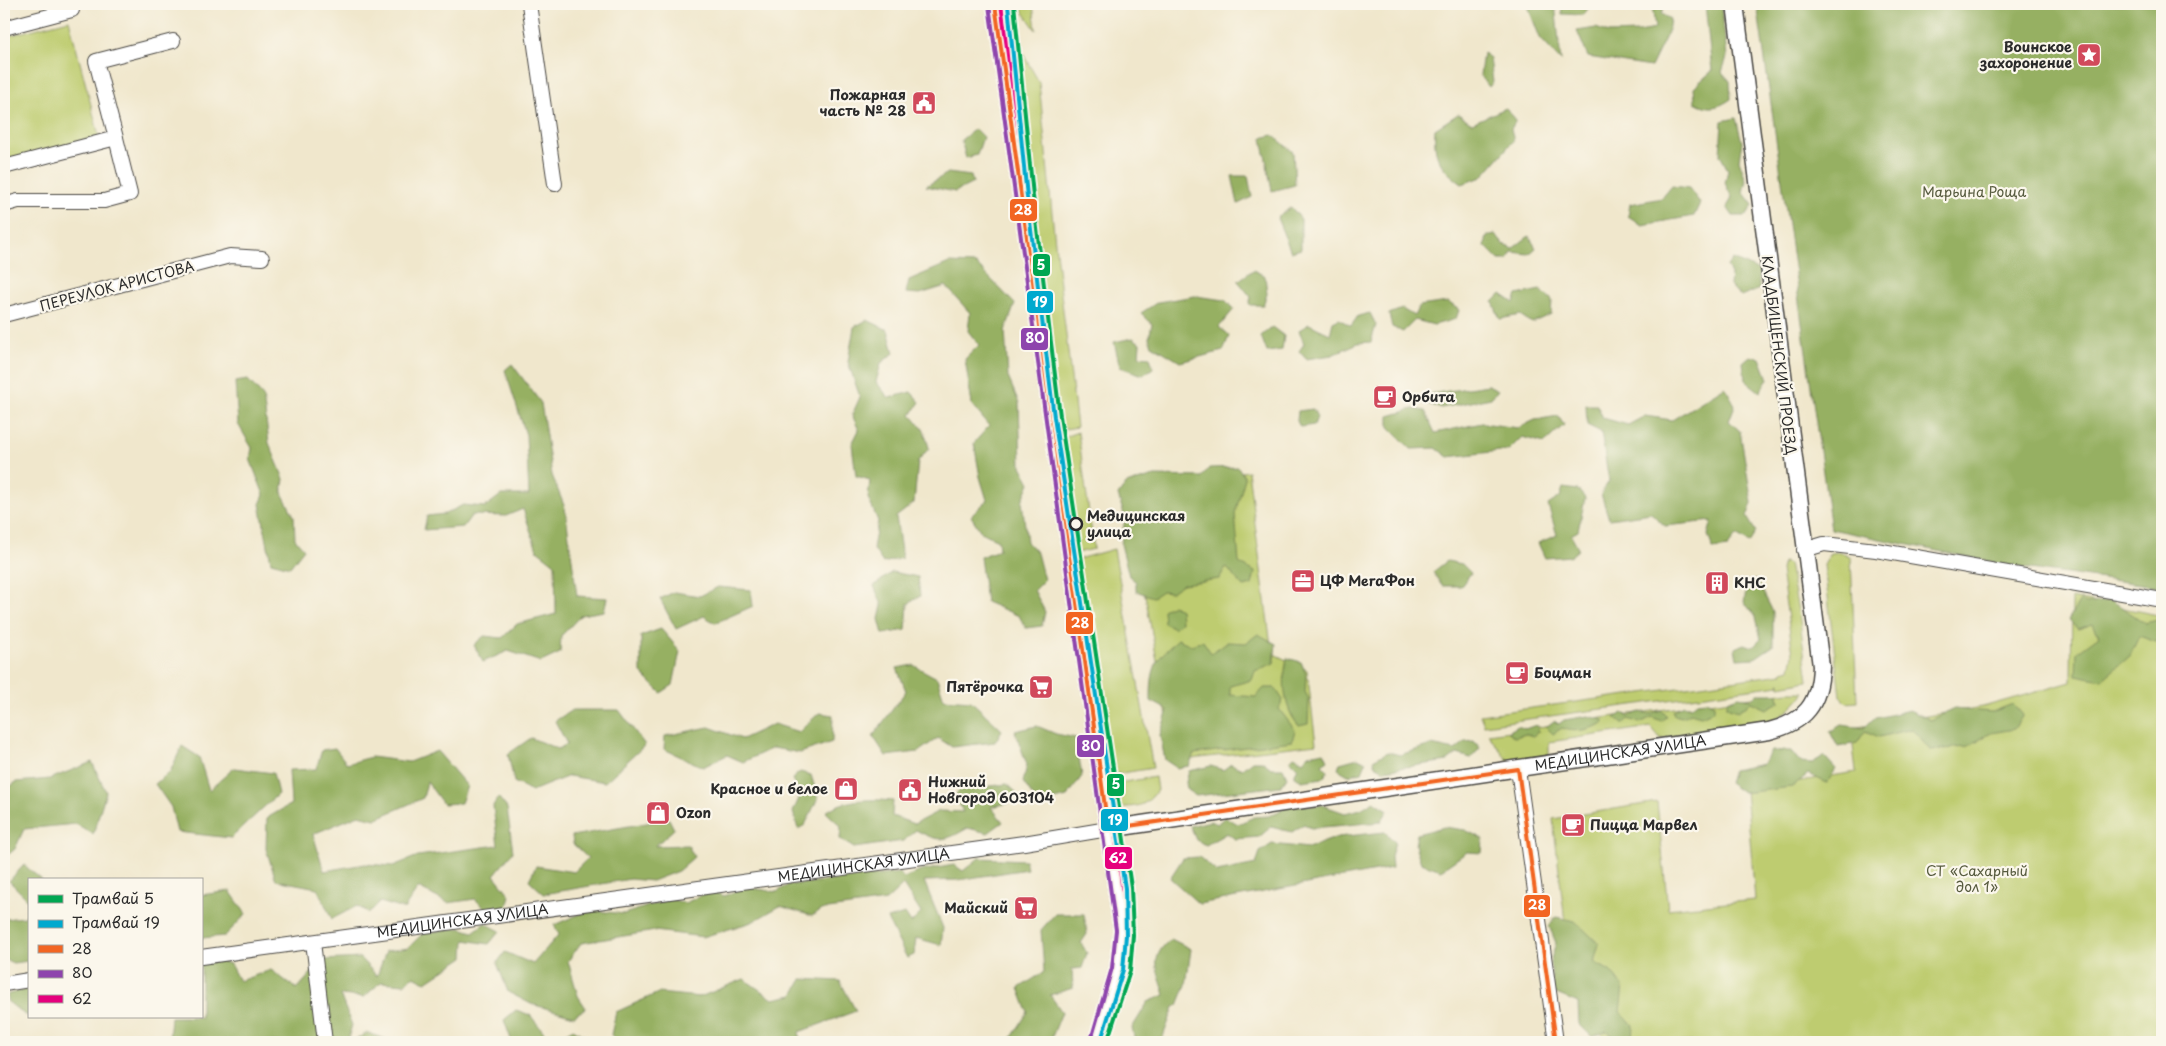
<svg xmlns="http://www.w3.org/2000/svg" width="2166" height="1046" font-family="'Playpen Sans',sans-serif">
	<rect width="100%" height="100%" fill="#fbf7ec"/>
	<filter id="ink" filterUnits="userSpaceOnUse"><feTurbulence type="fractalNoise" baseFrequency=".02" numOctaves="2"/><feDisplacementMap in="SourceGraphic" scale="10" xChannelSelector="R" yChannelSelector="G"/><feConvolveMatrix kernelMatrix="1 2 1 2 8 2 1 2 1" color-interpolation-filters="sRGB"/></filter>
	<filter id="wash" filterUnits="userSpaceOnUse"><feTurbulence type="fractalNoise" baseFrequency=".0096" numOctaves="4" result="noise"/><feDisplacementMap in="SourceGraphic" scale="20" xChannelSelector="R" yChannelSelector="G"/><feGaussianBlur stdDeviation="1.12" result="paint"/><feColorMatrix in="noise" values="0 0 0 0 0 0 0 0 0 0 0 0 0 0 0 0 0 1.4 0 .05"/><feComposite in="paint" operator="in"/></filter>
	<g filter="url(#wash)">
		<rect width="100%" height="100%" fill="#f0e7cc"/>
		<path fill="#becc6f" stroke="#747c4d" d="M1018 4H1033L1036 30Z
			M69 20 99 136 4 161V37Z
			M1023 54 1039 82 1055 243 1077 427 1060 430 1015 57Z
			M1078 432 1094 549 1077 553 1061 438Z
			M1248 471 1272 653 1307 670 1316 744 1175 761 1126 489Z
			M1114 549 1153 768 1110 775 1078 559Z
			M1840 552 1851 558 1857 702 1847 703 1840 696 1824 565 1831 553Z
			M1783 562 1789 564 1800 621 1808 681 1780 686V682L1779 685 1484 725 1480 715 1782 674 1783 671 1790 669 1793 654 1781 570Z
			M2072 598 2158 615 2162 619V1042H1607L1573 992 1553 819 1657 802 1668 909 1755 900 1746 790 1856 772 1851 728 1983 707 2071 682Z
			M1788 692H1805C1793 708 1782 718 1763 724L1661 739 1651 727 1549 742V757L1509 762 1488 734Z
			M1155 777 1157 790C1146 808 1135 807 1115 807L1112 784Z"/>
		<path fill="#96b062" stroke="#606e46" d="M1527 4H1555L1561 61 1540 38Z
			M1561 4H1592L1583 15 1562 14Z
			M1652 4H1666L1661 14 1670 19 1668 32 1651 67 1588 57 1577 31 1596 28 1609 33 1639 32 1655 29Z
			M1705 4H1721L1727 57 1722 72 1730 81 1731 99C1718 108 1709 110 1695 102L1694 87 1712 71Z
			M1757 4H2162V587L2016 567 1831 529Z
			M1483 53 1490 58 1493 82 1489 87 1480 75Z
			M1506 108 1516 120 1511 129 1514 140 1482 177 1462 184C1440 168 1433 157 1435 129L1458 114 1472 123Z
			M1736 118 1742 142 1739 160 1746 180 1743 192 1753 205 1746 216H1733L1727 207 1732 198 1725 183 1728 170 1720 155 1722 121Z
			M975 129 983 137 977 155 966 158 961 140Z
			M1273 135 1293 152 1295 185 1272 191 1262 138Z
			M948 173 971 176 973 183 955 192 926 186Z
			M1232 176H1248L1252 197 1238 204Z
			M1672 186 1689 188 1700 203 1694 216 1642 225 1628 216 1630 204 1662 198Z
			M1291 207 1301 219V249L1291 252 1277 218Z
			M1495 234 1502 243 1512 249 1529 236 1536 248 1529 254 1512 252 1508 260H1499L1485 246 1487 236Z
			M1733 259 1759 271V289L1741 297 1730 285 1731 275 1727 266Z
			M949 263 976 264 1015 304 1005 331 1008 377 1019 403 1021 466 1030 483 1022 501 1027 542 1037 553 1044 580 1034 590 1045 612 1042 626 1026 628 1019 616 986 602 980 557 999 550 998 540 981 532 971 516 987 500 980 477 974 443 989 426 972 405 965 359 979 345 968 331 970 313 946 286 920 294 906 293 909 280Z
			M1253 270 1265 276 1267 294 1263 305H1249L1251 297 1238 281Z
			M1540 290 1552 300 1551 314 1532 323 1520 315 1500 319 1493 302 1501 294 1514 303 1517 295Z
			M1195 296 1225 300 1234 309 1219 327 1229 336 1223 351 1180 362 1152 345 1149 338 1152 324 1141 313 1158 302Z
			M1448 302 1459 310 1456 319 1434 325 1415 320 1403 332 1392 327 1389 314 1402 309 1414 316 1419 306Z
			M1370 313 1376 325 1371 342 1358 343 1332 355 1306 359 1299 351 1304 344 1299 330 1309 324 1330 334 1333 322 1339 319 1351 326 1358 316Z
			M867 320 888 330 894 353 881 363 876 382 889 398 911 392 920 402 911 415 924 430 929 448 918 461 914 503 896 517 902 558 883 563 873 548 878 521 868 498 870 480 856 476 852 444 859 430 852 415 860 397 848 362 854 327Z
			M1272 327 1284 336 1282 350 1267 352 1261 336Z
			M1133 338 1140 343 1139 356 1150 357 1153 368 1143 375 1120 367 1114 342Z
			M1750 356 1760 358 1768 379 1760 392 1745 380 1743 362Z
			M512 364 541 403 552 475 565 508 577 596 607 598 604 611 581 615 561 636 560 653 541 662 508 651 483 662 474 645 484 636 502 638 517 624 556 614 555 564 537 550 523 509 506 516 472 515 463 527 424 530 427 516 445 514 463 505 485 507 501 495H529L526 435 505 370Z
			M248 380 263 396 269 443 284 479 282 493 294 516 295 539 304 549 290 567 271 562 260 504 264 495 250 459 252 448 238 424 235 382Z
			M1488 385 1498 390 1491 398 1441 408 1418 401 1429 394Z
			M1725 387 1735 405 1729 421 1740 431 1752 503 1747 517 1756 532 1749 543 1736 535 1728 547 1713 549 1708 535 1712 521 1665 526 1651 513 1609 519 1601 494 1609 481 1601 432 1587 425 1586 405H1597L1603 418 1628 425 1645 416 1672 420Z
			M1313 409 1317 417 1314 425 1300 427 1297 421 1298 411Z
			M1413 409 1425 411 1435 433 1482 423 1518 428 1535 420 1558 416 1564 425 1544 443 1522 437 1509 450 1448 457 1436 448 1411 449 1389 427V416Z
			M1238 467 1245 478 1235 513 1239 563 1255 572 1252 585 1244 587 1226 567 1219 579 1183 584 1171 592 1162 591 1153 597 1136 591V582L1129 576 1121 544 1125 518 1118 495 1126 484 1155 476 1202 477 1209 468Z
			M1563 488 1578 490 1585 498 1578 531 1571 535 1579 549 1571 556 1545 558 1538 543 1557 535 1548 505 1560 497Z
			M1447 561 1462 564 1471 573 1461 586H1442L1433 572Z
			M892 572 918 577 920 596 908 604 906 630 883 634 879 619 882 605 874 586Z
			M1757 580 1773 612V646L1755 658 1737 659 1735 648 1745 644 1753 647 1761 639 1756 617 1744 602 1748 581Z
			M718 587 751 590 753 606 715 623 704 616 676 629 660 599 674 592 700 596Z
			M2111 600 2145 623 2162 619V644L2139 636 2130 656 2102 680 2076 675 2077 652 2099 636 2093 624 2078 629 2068 620 2080 601 2087 604Z
			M1173 605 1180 609 1181 622 1174 628 1164 623 1163 610Z
			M661 629 680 651 673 685 661 693 641 673V636Z
			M1258 634 1276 644 1274 663 1255 671 1252 680 1230 686V695L1256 697 1264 688H1275L1283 700 1279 709 1295 730 1292 741 1194 754 1189 766 1177 768 1165 760 1160 735 1168 710 1151 701C1151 668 1154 661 1178 639L1191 645 1203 641 1211 653 1227 642 1246 643Z
			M1287 658 1301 662 1306 674 1305 692 1309 699 1308 724 1299 726C1283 708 1282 681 1287 658Z
			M913 665 937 678 944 699 971 701 1002 730 995 742 952 747 938 738 918 752 886 756 873 736 906 691 897 668Z
			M1757 694H1778L1779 702 1766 709 1751 702 1738 711 1726 707 1727 701 1738 697 1752 699Z
			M1706 701 1714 705V710L1701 716 1690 713 1682 717 1674 715 1673 711 1684 705 1691 707 1697 702Z
			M2013 704 2023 715 2014 729 1991 733 1966 747 1930 750 1912 729 1879 737 1865 731 1857 743 1838 747 1830 732 1841 725 1864 728 1873 719 1909 710 1931 720 1954 709 1992 712Z
			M572 710H619L645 745 605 782 569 776 532 791 514 782 508 754 531 738 558 749 567 744 555 721Z
			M1661 710 1667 716 1661 721 1652 717 1640 723 1628 719 1623 724 1615 718 1622 713 1629 716 1640 712 1651 714Z
			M819 713 833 715 832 742 800 753 773 748 743 762 727 755 703 767 664 749 665 736 709 727 742 739 774 724 799 732Z
			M1588 716 1604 720V723C1591 729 1575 734 1562 728L1553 734 1546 727 1554 721 1559 724 1564 720Z
			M1536 725 1539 731 1533 736 1526 734 1515 737 1508 732 1518 726 1525 729Z
			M1037 726 1056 734 1076 738 1082 776 1067 797 1038 804 1023 782 1027 765 1015 731Z
			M1474 741 1480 748 1471 758 1457 754 1448 761 1384 770 1375 765 1373 760 1388 752 1400 755 1431 745 1455 750 1465 742Z
			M182 746 199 757 209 790 234 768 273 773 278 794 231 838 177 832 171 807 155 784 170 772Z
			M335 748 347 764 371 757 409 762 437 751 467 786 461 803 443 804 427 782 423 798 375 819 359 815 313 834 324 871 365 864 393 866 418 856 498 845 493 806 498 797 507 808 513 852 494 875 510 895 506 911 489 912 475 899 448 903 418 888 404 909 380 902 369 913 357 906 332 919 317 888 276 880 266 849 267 818 291 804 289 770 316 769 322 750Z
			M1771 751H1791L1800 762 1812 763 1824 756 1836 769 1827 783 1808 774 1792 787 1743 793 1729 783 1733 770 1763 764Z
			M1324 752 1328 760 1322 764 1328 771 1323 778 1302 781 1294 775 1298 768 1290 760 1294 756 1303 761 1308 755Z
			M1358 758 1366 762 1362 772 1348 775 1338 769 1340 763Z
			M1252 761H1262L1271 768H1283L1287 777 1281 786 1196 796 1187 790 1186 782 1189 771 1211 766 1223 770 1231 764 1242 769Z
			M92 762 106 792 93 834 76 824 24 829 15 849 4 858V791L16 782 50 779Z
			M800 772 811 775 818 798 805 825 798 829 793 812 800 796 792 779Z
			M1007 784 1016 792 1009 803 991 807 1003 822 988 833 968 828C945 841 940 843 916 830L903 841 854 848 840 839 841 826 826 812C844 798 872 799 893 801L892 816 914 824 939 811 963 812 955 795 960 790Z
			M1374 801 1388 810 1381 822 1311 828 1304 824 1292 832 1271 827 1259 837 1235 839 1227 833 1206 845 1196 840 1190 826 1210 821 1217 824 1225 817 1238 824 1254 817 1269 816 1289 806 1322 805 1345 813 1361 809Z
			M669 819 674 829 655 846 688 845 694 857 678 871 652 881 630 879 544 894 529 880 536 866 574 872 588 858 573 844 572 836Z
			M1444 827 1465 830 1483 839 1482 853 1467 852 1441 870 1421 863 1415 845 1417 834Z
			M1385 832 1395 842 1391 856 1392 868 1199 904 1170 878 1183 858 1199 857 1217 872 1256 864 1260 852 1272 844 1308 848 1338 837Z
			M979 858 1025 860 1027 869 958 880 924 881 943 928 941 945 916 938 914 955 907 958 887 919 905 914 911 923 921 913 903 885 886 901 821 910 812 916 780 906 752 922 703 937 655 931 581 943 568 961 578 996 586 1008 574 1016 531 1004 508 992 497 963 505 952 533 964 559 934 554 925 589 910 624 914 670 899 685 903 711 891 724 896 745 887 777 892 788 885 899 873 904 878 921 871 954 865 963 871Z
			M24 865 42 880H29V901L9 881Z
			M230 891 246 914 225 936 201 938V895Z
			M29 912V961L13 963 4 959V919L25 917Z
			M1055 914H1084L1087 934 1081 943 1087 953 1082 968 1072 969 1073 988 1050 995 1062 1012 1050 1042H1009L1028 1012 1019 988 1044 972 1041 930Z
			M1556 917 1575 921 1599 944 1594 962 1610 971 1623 986 1620 1012 1633 1025 1632 1038 1621 1042 1607 1031 1592 1037 1579 1024 1578 1003 1554 993 1550 962 1556 943 1549 926Z
			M485 923 500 931 489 944 465 940 464 957 426 982 414 976 404 984 381 982 364 997 340 995 352 1025 347 1042H170L169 1040 171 1017H201V964L220 961 230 964 239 981 271 970 297 989 323 960 360 958 377 976 386 951 408 948 423 933 460 928 473 932Z
			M1171 939 1191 949 1186 985 1178 1005 1174 1007 1161 1042H1135L1132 1028 1148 1002 1165 995C1158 970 1148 958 1171 939Z
			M744 979 773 999 793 995 802 979 840 981 856 1011 799 1032 800 1042H618L611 1035 616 1012 658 993 700 997Z
			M29 989V1015H25L7 1001 8 994Z
			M516 1010 530 1015 552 1042H512L504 1020Z
			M573 1029 587 1037 585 1042H552Z
			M367 1033 395 1042H351Z"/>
	</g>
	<g filter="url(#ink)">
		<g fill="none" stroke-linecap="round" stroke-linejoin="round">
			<defs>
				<g id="minor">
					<path d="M529 4 555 184"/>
					<path d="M4 28 72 10 70 4"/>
					<path d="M4 167 116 138 96 61 173 41"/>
					<path d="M4 205 18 201H104L130 194 116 138"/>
					<path d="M4 315 230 256 262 258"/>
					<path d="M1804 550 1824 544 1876 550 2162 600"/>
					<path d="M1518 769 1556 1042"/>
					<path d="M313 942 325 1042"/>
					<path id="s1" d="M201 957 1024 843 1108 829"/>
					<path d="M4 984 29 980"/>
				</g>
				<g id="tertiary">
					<path d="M995 4 1122 930 1118 969 1097 1042"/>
					<path id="s2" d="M1108 829 1769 731C1805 722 1820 704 1821 666L1735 4"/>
				</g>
			</defs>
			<use href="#minor" stroke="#494743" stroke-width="16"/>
			<use href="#tertiary" stroke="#494743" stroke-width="19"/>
			<use href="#minor" stroke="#fff" stroke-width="14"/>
			<use href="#tertiary" stroke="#fff" stroke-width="16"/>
			<defs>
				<path id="bus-1" d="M995 4 1108 829
					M1518 769 1556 1042
					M1108 829 1518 769"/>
				<path id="bus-2" d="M989 5 1116 930 1112 968 1091 1040"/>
				<path id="bus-3" d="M1001 4 1128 929 1124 970 1103 1042"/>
			</defs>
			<use href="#bus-1" stroke="#fbf7ec" stroke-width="8"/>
			<use href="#bus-2" stroke="#fbf7ec" stroke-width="8"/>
			<use href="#bus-3" stroke="#fbf7ec" stroke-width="8"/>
			<use href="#bus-1" stroke="#f26522" stroke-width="4"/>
			<use href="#bus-2" stroke="#8e44ad" stroke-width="4"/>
			<use href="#bus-3" stroke="#e5007d" stroke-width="4"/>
			<defs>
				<path id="tram-1" d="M1014 4 1033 196 1060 416 1131 887 1133 935 1130 971 1107 1042"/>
				<path id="tram-2" d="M1008 5 1027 197 1054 417 1125 888 1126 935 1123 970 1101 1040"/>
			</defs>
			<use href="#tram-1" stroke="#fbf7ec" stroke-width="8"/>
			<use href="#tram-2" stroke="#fbf7ec" stroke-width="8"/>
			<use href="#tram-1" stroke="#00a651" stroke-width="4"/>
			<use href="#tram-2" stroke="#00a9ce" stroke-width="4"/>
		</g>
	</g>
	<defs>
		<symbol id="sight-square" viewBox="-11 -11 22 22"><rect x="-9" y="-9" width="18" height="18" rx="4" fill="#d1495b" stroke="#fbf7ec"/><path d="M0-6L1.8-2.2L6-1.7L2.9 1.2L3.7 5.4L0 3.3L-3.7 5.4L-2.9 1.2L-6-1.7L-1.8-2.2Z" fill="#fff"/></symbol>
		<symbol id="civic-square" viewBox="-11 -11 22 22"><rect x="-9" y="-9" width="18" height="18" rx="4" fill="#d1495b" stroke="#fbf7ec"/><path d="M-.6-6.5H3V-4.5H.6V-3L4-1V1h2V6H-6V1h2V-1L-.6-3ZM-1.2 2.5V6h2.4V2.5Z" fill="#fff"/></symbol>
		<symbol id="cafe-square" viewBox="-11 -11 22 22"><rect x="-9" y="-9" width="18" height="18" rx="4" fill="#d1495b" stroke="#fbf7ec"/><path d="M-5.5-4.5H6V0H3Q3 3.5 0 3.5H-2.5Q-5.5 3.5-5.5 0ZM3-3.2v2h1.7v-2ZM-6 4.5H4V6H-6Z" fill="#fff"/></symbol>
		<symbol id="office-square" viewBox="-11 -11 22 22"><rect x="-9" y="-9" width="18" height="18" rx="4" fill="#d1495b" stroke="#fbf7ec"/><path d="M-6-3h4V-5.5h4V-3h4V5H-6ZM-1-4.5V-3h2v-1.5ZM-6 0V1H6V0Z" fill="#fff"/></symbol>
		<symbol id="building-square" viewBox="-11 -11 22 22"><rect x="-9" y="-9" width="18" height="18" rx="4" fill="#d1495b" stroke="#fbf7ec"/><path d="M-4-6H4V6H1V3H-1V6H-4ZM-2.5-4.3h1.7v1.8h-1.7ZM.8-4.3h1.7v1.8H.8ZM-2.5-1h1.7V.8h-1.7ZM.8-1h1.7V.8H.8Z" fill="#fff"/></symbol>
		<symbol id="supermarket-square" viewBox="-11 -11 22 22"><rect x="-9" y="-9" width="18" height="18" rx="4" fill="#d1495b" stroke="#fbf7ec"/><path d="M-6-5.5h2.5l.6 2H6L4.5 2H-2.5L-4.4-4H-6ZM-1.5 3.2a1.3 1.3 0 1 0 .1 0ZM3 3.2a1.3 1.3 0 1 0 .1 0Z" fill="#fff"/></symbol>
		<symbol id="shop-square" viewBox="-11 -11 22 22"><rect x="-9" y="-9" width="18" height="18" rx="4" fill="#d1495b" stroke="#fbf7ec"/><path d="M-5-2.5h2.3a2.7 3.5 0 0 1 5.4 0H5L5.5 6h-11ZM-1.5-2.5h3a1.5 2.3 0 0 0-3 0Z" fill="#fff"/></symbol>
	</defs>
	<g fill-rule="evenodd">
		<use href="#sight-square" x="2075" y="41" width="28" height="28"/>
		<use href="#civic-square" x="910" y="89" width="28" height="28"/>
		<use href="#cafe-square" x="1371" y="383" width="28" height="28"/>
		<use href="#office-square" x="1289" y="567" width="28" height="28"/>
		<use href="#building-square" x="1703" y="569" width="28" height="28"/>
		<use href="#cafe-square" x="1503" y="659" width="28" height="28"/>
		<use href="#supermarket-square" x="1027" y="673" width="28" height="28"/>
		<use href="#shop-square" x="832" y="775" width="28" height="28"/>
		<use href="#civic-square" x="896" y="776" width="28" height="28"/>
		<use href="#shop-square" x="644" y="799" width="28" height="28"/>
		<use href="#cafe-square" x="1559" y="811" width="28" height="28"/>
		<use href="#supermarket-square" x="1012" y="894" width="28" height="28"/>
	</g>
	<circle fill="#fbf7ec" stroke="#2b2b2b" stroke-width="2.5" cx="1076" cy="524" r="6"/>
	<g text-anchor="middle" stroke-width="4.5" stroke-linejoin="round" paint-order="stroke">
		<g font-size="14" font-weight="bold" fill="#2b2b2b" stroke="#fbf7ec" text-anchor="start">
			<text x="2072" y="52" text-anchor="end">Воинское<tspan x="2072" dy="16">захоронение</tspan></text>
			<text x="906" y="100" text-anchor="end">Пожарная<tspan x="906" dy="16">часть № 28</tspan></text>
			<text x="1402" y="402">Орбита</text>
			<text x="1320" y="586">ЦФ МегаФон</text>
			<text x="1734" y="588">КНС</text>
			<text x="1534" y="678">Боцман</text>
			<text x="1024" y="692" text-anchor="end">Пятёрочка</text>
			<text x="928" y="787">Нижний<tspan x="928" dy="16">Новгород 603104</tspan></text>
			<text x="828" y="794" text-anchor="end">Красное и белое</text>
			<text x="676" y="818">Ozon</text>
			<text x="1590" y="830">Пицца Марвел</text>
			<text x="1008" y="913" text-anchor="end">Майский</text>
		</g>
		<g font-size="14" fill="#575b3f" stroke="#fbf7ec">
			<text x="1974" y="197">Марьина Роща</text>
			<text x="1977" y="876">СТ «Сахарный<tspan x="1977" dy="16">дол 1»</tspan></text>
		</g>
		<g font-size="14" fill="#2b2b2b" stroke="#fbf7ec">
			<text transform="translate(117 286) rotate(-15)" y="5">ПЕРЕУЛОК АРИСТОВА</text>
			<text transform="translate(1779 355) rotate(83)" y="5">КЛАДБИЩЕНСКИЙ ПРОЕЗД</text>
			<text dy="5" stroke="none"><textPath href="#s2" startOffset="518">МЕДИЦИНСКАЯ УЛИЦА</textPath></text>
			<text dy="5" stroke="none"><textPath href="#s1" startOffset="669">МЕДИЦИНСКАЯ УЛИЦА</textPath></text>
			<text dy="5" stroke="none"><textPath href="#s1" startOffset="264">МЕДИЦИНСКАЯ УЛИЦА</textPath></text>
		</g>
		<g font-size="14" font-weight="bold" fill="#2b2b2b" stroke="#fbf7ec" text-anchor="start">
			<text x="1087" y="521">Медицинская<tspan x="1087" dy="16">улица</tspan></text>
		</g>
	</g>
	<g stroke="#fbf7ec" stroke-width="2">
		<rect x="1009" y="198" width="29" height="24" rx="5" fill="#f26522"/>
		<rect x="1032" y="253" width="19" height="24" rx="5" fill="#00a651"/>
		<rect x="1026" y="290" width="28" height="24" rx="5" fill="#00a9ce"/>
		<rect x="1020" y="327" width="29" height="24" rx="5" fill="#8e44ad"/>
		<rect x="1065" y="611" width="29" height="24" rx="5" fill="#f26522"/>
		<rect x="1076" y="734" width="29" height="24" rx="5" fill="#8e44ad"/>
		<rect x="1106" y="773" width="19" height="24" rx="5" fill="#00a651"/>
		<rect x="1100" y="808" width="29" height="24" rx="5" fill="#00a9ce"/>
		<rect x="1104" y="846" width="29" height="24" rx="5" fill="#e5007d"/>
		<rect x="1523" y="894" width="28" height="24" rx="5" fill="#f26522"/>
	</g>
	<g font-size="14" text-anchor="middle" font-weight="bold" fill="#fff">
		<text x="1023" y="215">28</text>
		<text x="1041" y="270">5</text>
		<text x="1040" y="307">19</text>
		<text x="1035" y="343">80</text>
		<text x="1080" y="628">28</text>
		<text x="1091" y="751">80</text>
		<text x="1116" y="789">5</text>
		<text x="1115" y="825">19</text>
		<text x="1118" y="863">62</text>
		<text x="1537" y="910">28</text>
	</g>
	<rect width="2166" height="1046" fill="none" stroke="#fbf7ec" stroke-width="20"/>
	<rect x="28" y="878" width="175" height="140" fill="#fbf7ec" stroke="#a8a59f"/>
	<rect x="38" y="895" width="25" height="8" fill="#00a651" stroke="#a8a59f"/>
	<text x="72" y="904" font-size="15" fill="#2b2b2b">Трамвай 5</text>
	<rect x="38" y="920" width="25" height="8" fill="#00a9ce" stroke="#a8a59f"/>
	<text x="72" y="928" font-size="15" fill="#2b2b2b">Трамвай 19</text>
	<rect x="38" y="945" width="25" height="8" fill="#f26522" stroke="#a8a59f"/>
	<text x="72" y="954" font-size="15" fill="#2b2b2b">28</text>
	<rect x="38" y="970" width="25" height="8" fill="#8e44ad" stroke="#a8a59f"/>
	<text x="72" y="978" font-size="15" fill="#2b2b2b">80</text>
	<rect x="38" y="995" width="25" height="8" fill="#e5007d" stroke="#a8a59f"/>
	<text x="72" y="1004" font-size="15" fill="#2b2b2b">62</text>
</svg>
